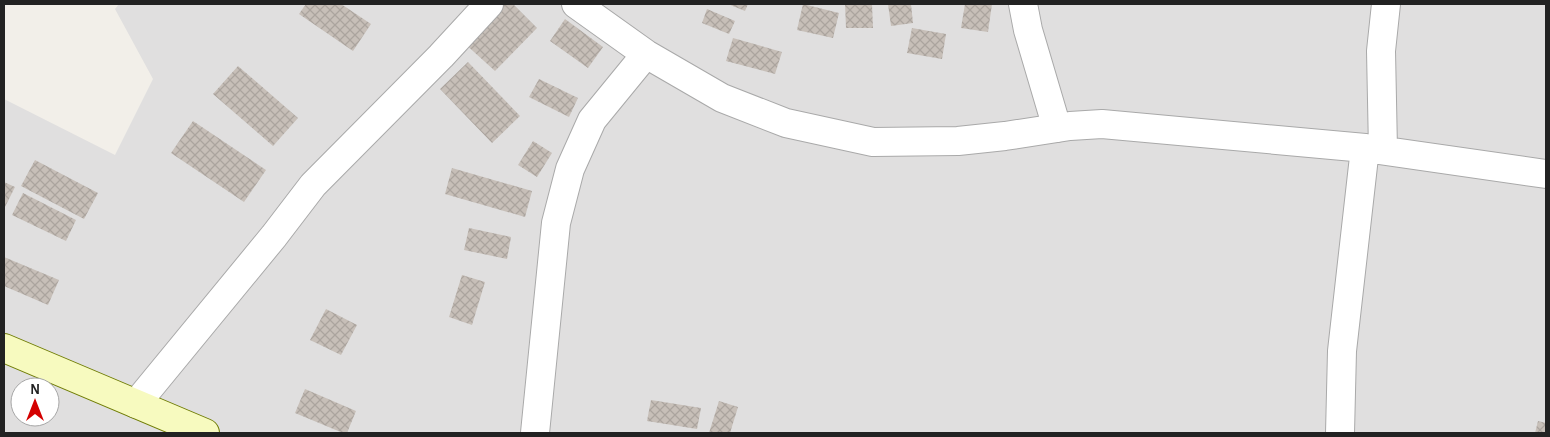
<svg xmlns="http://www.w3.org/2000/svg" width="1550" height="437" font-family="'Alegreya Sans',sans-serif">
	<defs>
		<pattern id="building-cross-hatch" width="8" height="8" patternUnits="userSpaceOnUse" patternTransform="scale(1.25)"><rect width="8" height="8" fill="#c7bfb8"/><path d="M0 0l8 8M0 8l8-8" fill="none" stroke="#aba49e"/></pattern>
	</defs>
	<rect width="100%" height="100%" fill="#f2efe9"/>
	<path fill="#e0dfdf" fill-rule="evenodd" d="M119 4H1546V433H4V99L115 155 153 79 115 9ZM20 387H50V417H20Z"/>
	<path fill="url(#building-cross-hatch)" d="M306 4H341L371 24 353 51 299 14Z
		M499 4H513L537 28 495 71 463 42Z
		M728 4H748L745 11Z
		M803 4 839 13 833 38 797 30Z
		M845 4H872L873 28H846Z
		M888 4H911L913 23 891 26Z
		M965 4H992L988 32 961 28Z
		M707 9 735 21 729 34 702 23Z
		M565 19 603 47 588 68 550 41Z
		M912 28 946 34 942 59 907 53Z
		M733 38 782 52 775 74 726 61Z
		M468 62 520 116 492 143 440 89Z
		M238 66 298 118 273 146 213 94Z
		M539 79 578 98 569 117 529 97Z
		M193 121 266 170 244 202 171 153Z
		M533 141 552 153 537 177 518 165Z
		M35 160 98 193 84 219 21 186Z
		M452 168 532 191 525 217 445 194Z
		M4 182 15 187 5 207 4 206Z
		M23 193 76 220 66 241 12 215Z
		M469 228 511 237 507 259 464 250Z
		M4 257 59 280 48 305 4 286Z
		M462 275 485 282 472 325 449 317Z
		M326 309 357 325 341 355 310 340Z
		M305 389 356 411 347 433H343L295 413Z
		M651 400 701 408 697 429 647 421Z
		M719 401 738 407 730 433H709Z
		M1538 421 1546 423V433H1535Z"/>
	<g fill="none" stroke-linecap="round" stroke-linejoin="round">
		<defs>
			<path id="street" d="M576 4 646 54 722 98 786 123 873 142 958 141 1005 136 1070 126 1102 124 1365 148 1546 174
				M1023 4 1028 30 1057 128
				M1383 150 1381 51 1386 4
				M136 404 274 236 313 185 441 56 489 4
				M535 433 556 223 570 169 592 120 646 54
				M1340 433 1342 351 1365 148"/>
			<path id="secondary" d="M4 348 205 433"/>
		</defs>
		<use href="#street" stroke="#a9a9a9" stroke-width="30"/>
		<use href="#secondary" stroke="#707d05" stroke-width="30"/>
		<use href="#street" stroke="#fff" stroke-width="28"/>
		<use href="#secondary" stroke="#f7fabf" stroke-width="28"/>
	</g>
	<rect width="1550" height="437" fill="none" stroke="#222222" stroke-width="10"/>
	<g transform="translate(35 402)"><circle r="24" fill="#ffffff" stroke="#a7a7a7"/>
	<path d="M0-4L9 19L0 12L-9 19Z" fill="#d40000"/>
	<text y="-8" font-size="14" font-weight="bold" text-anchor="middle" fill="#222222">N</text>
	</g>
</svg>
